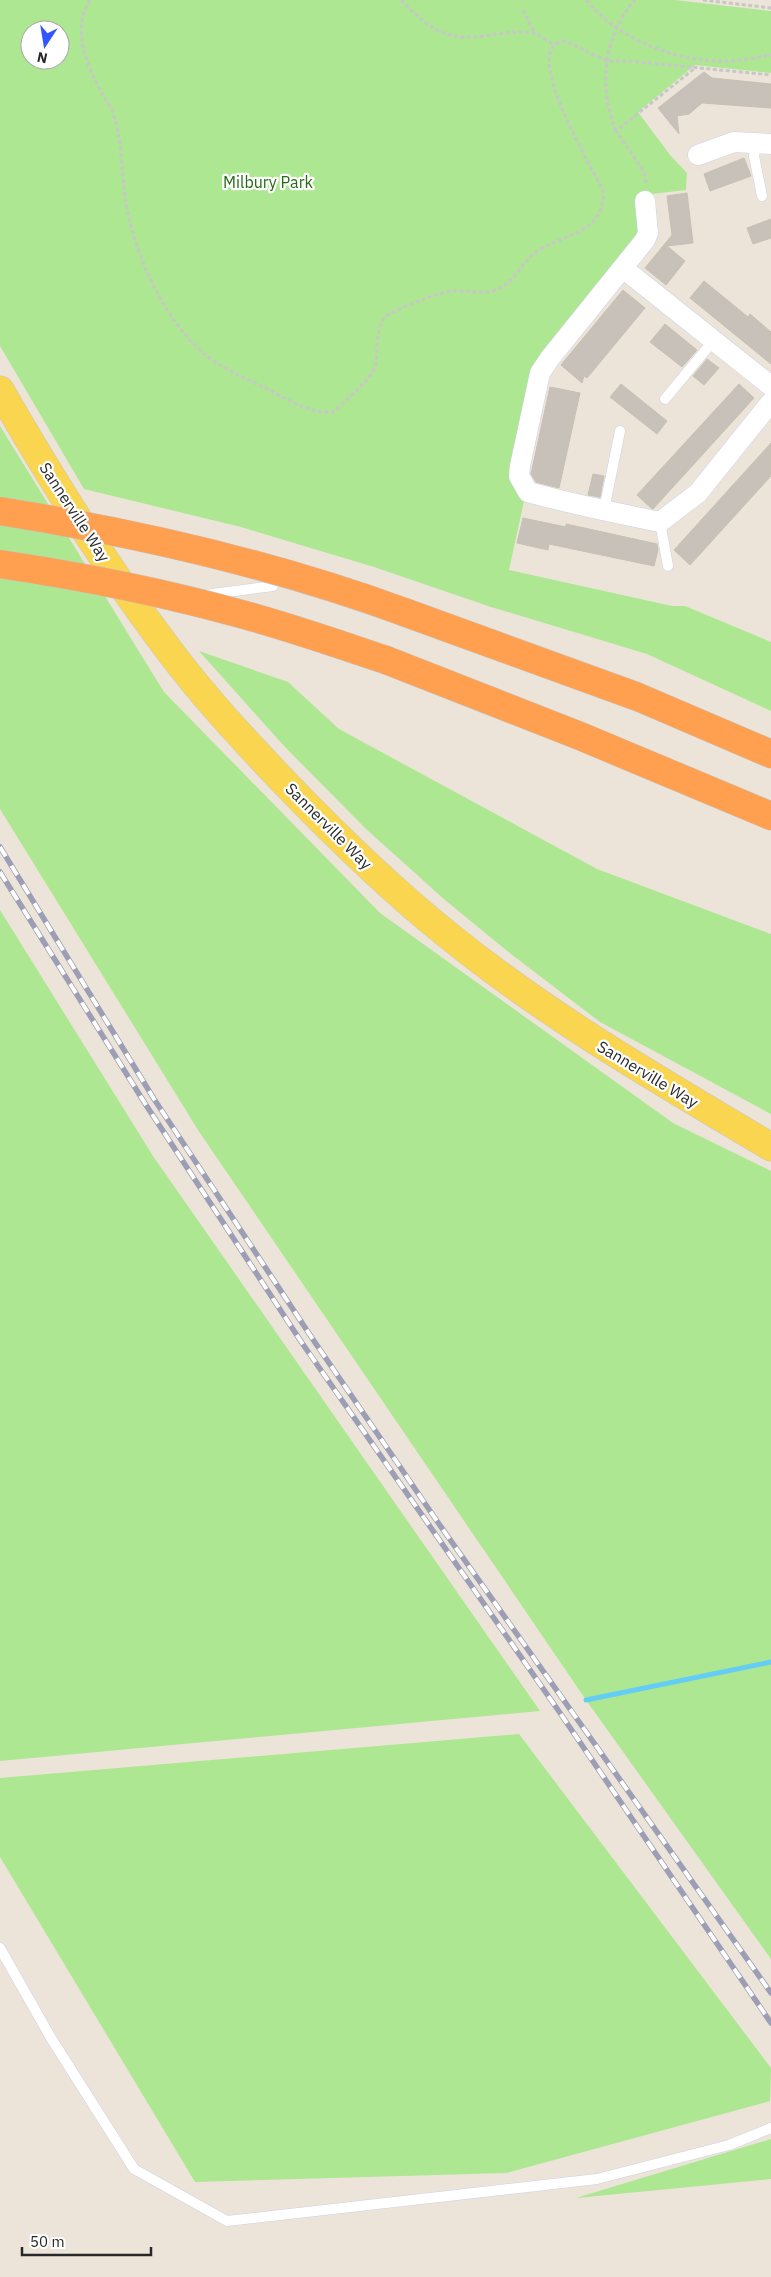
<svg xmlns="http://www.w3.org/2000/svg" width="771" height="2277" font-family="'IBM Plex Sans',sans-serif">
	<rect width="100%" height="100%" fill="#ece4d9"/>
	<path fill="#ade791" fill-rule="evenodd" d="M0 0H675L771 11V73L695 65 638 112 670 155 687 173 686 190 643 195 641 231 535 365 518 492 524 501 509 570 672 606H685L771 642V711L647 654 491 607 374 567 241 527 84 489 0 346ZM30 30H60V60H30Z
		M0 426 164 692 380 913 673 1123 771 1171V1959L586 1700 198 1130 0 809Z
		M199 651 288 682 339 729 597 869 771 934V1114L600 1022 511 954 445 900 366 829 285 747Z
		M0 910 153 1156 540 1711 0 1761Z
		M519 1734 771 2068 770 2101 506 2173 195 2182 0 1857V1778Z
		M771 2139V2179L576 2198Z"/>
	<g fill="none" stroke-linecap="round" stroke-linejoin="round">
		<path stroke="#64cdf6" stroke-width="5" d="M586 1700 771 1662"/>
	</g>
	<path fill="#c7c1b9" stroke="#c7c0b2" d="M704 72 712 78 771 84V108L702 103 689 114 677 116 679 134 658 108Z
		M744 158 751 176 710 191 704 174Z
		M687 193 693 243 667 246 685 261 666 285 645 268 672 235 667 196Z
		M771 219V238L753 244 747 228Z
		M704 281 748 317 750 314 771 332V364L690 298Z
		M623 290 645 308 587 378 584 376 582 383 561 365Z
		M665 324 697 350 682 367 650 342Z
		M707 359 719 368 704 385 693 376Z
		M621 384 667 421 657 434 610 397Z
		M739 384 754 398 653 509 651 508 637 495Z
		M550 387 580 393 559 488 536 482 531 474Z
		M771 443V476L690 565 674 550Z
		M593 474 604 476 600 497 588 495Z
		M523 518 566 527V524L657 544 658 550 654 566 549 544 548 550 517 543Z"/>
	<g fill="none" stroke-linecap="round" stroke-linejoin="round">
		<defs>
			<path id="service" d="M756 144 754 156 762 196
				M665 399 714 340
				M604 510 620 431
				M660 522 668 566
				M205 595 273 586
				M0 1948 51 2038 134 2169 227 2221 597 2179 729 2145 771 2128"/>
			<path id="minor" d="M698 155 734 142 771 144
				M645 201 648 233 645 240 550 358 540 373 520 466 519 476 528 492C572 504 615 513 660 522L698 493 771 402
				M624 269 771 386"/>
			<path id="primary" d="M0 390C51 479 106 567 168 649 203 696 243 739 284 782 336 836 390 889 449 936 549 1017 660 1081 771 1147"/>
			<path id="motorway" d="M404 612 638 697 771 754
				M386 660 580 736 771 816"/>
		</defs>
		<use href="#service" stroke="#ced1e3" stroke-width="11"/>
		<use href="#minor" stroke="#ced1e3" stroke-width="21"/>
		<use href="#primary" stroke="#c7c7c7" stroke-width="29"/>
		<use href="#motorway" stroke="#c7c7c7" stroke-width="29"/>
		<path stroke="#c7c7c7" stroke-width="3" stroke-dasharray="4 2.5" stroke-linecap="butt" d="M90 0C71 28 87 67 102 93 106 101 112 108 114 116 123 145 121 174 126 203 135 256 163 317 203 353 218 366 241 376 259 385 283 396 306 414 333 412 343 403 367 382 373 371 381 355 372 325 389 314 399 308 442 291 453 291 468 290 484 295 498 289 516 281 521 262 536 252 562 234 606 234 603 190 593 170 517 44 565 41L607 61H629L771 75
			M401 0C413 12 425 25 441 32 471 45 502 28 533 33 540 35 547 41 553 44
			M586 0C617 38 670 59 718 61 736 62 754 58 771 55
			M703 0 771 8
			M523 10 535 34
			M616 131C598 87 603 37 635 0
			M646 183 644 172 616 131 695 68"/>
		<use href="#service" stroke="#fff" stroke-width="10"/>
		<use href="#minor" stroke="#fff" stroke-width="20"/>
		<use href="#primary" stroke="#f9d550" stroke-width="28"/>
		<use href="#motorway" stroke="#ff9f50" stroke-width="28"/>
		<defs>
			<path id="rail" d="M0 847 154 1099 312 1338 439 1524 771 1993
				M0 872 146 1105 302 1343 558 1710 771 2023"/>
		</defs>
		<use href="#rail" stroke="#9b9eb4" stroke-width="5.5"/>
		<use href="#rail" stroke="#fff" stroke-width="4" stroke-dasharray="11" stroke-linecap="butt"/>
		<defs>
			<path id="motorway-bridge" d="M0 511C138 533 273 564 404 612
				M0 564C81 576 162 592 241 614 290 627 338 644 386 660"/>
		</defs>
		<use href="#motorway-bridge" stroke="#c7c7c7" stroke-width="29" stroke-linecap="butt"/>
		<use href="#motorway-bridge" stroke="#ff9f50" stroke-width="28"/>
	</g>
	<g text-anchor="middle" stroke-width="4.5" stroke-linejoin="round" paint-order="stroke">
		<g font-size="16" fill="#256915" stroke="#fff">
			<text x="268" y="188">Milbury Park</text>
		</g>
		<g font-size="16" fill="#282828" stroke="#fff">
			<text transform="translate(75 512) rotate(57)" y="6">Sannerville Way</text>
			<text transform="translate(329 826) rotate(45)" y="6">Sannerville Way</text>
			<text transform="translate(648 1074) rotate(31)" y="6">Sannerville Way</text>
		</g>
	</g>
	<g transform="translate(45 45) rotate(192)"><circle r="24" fill="#ffffff" stroke="#a9a9a9"/>
	<path d="M0-4L9 19L0 12L-9 19Z" fill="#3255ff"/>
	<text y="-8" font-size="14" font-weight="bold" text-anchor="middle" fill="#282828">N</text>
	</g>
	<path d="M22 2247v8h129v-8" fill="none" stroke="#282828" stroke-width="2.5"/>
	<text x="30" y="2247" font-size="15" fill="#282828" stroke="#ffffff" stroke-width="4" paint-order="stroke">50 m</text>
</svg>
